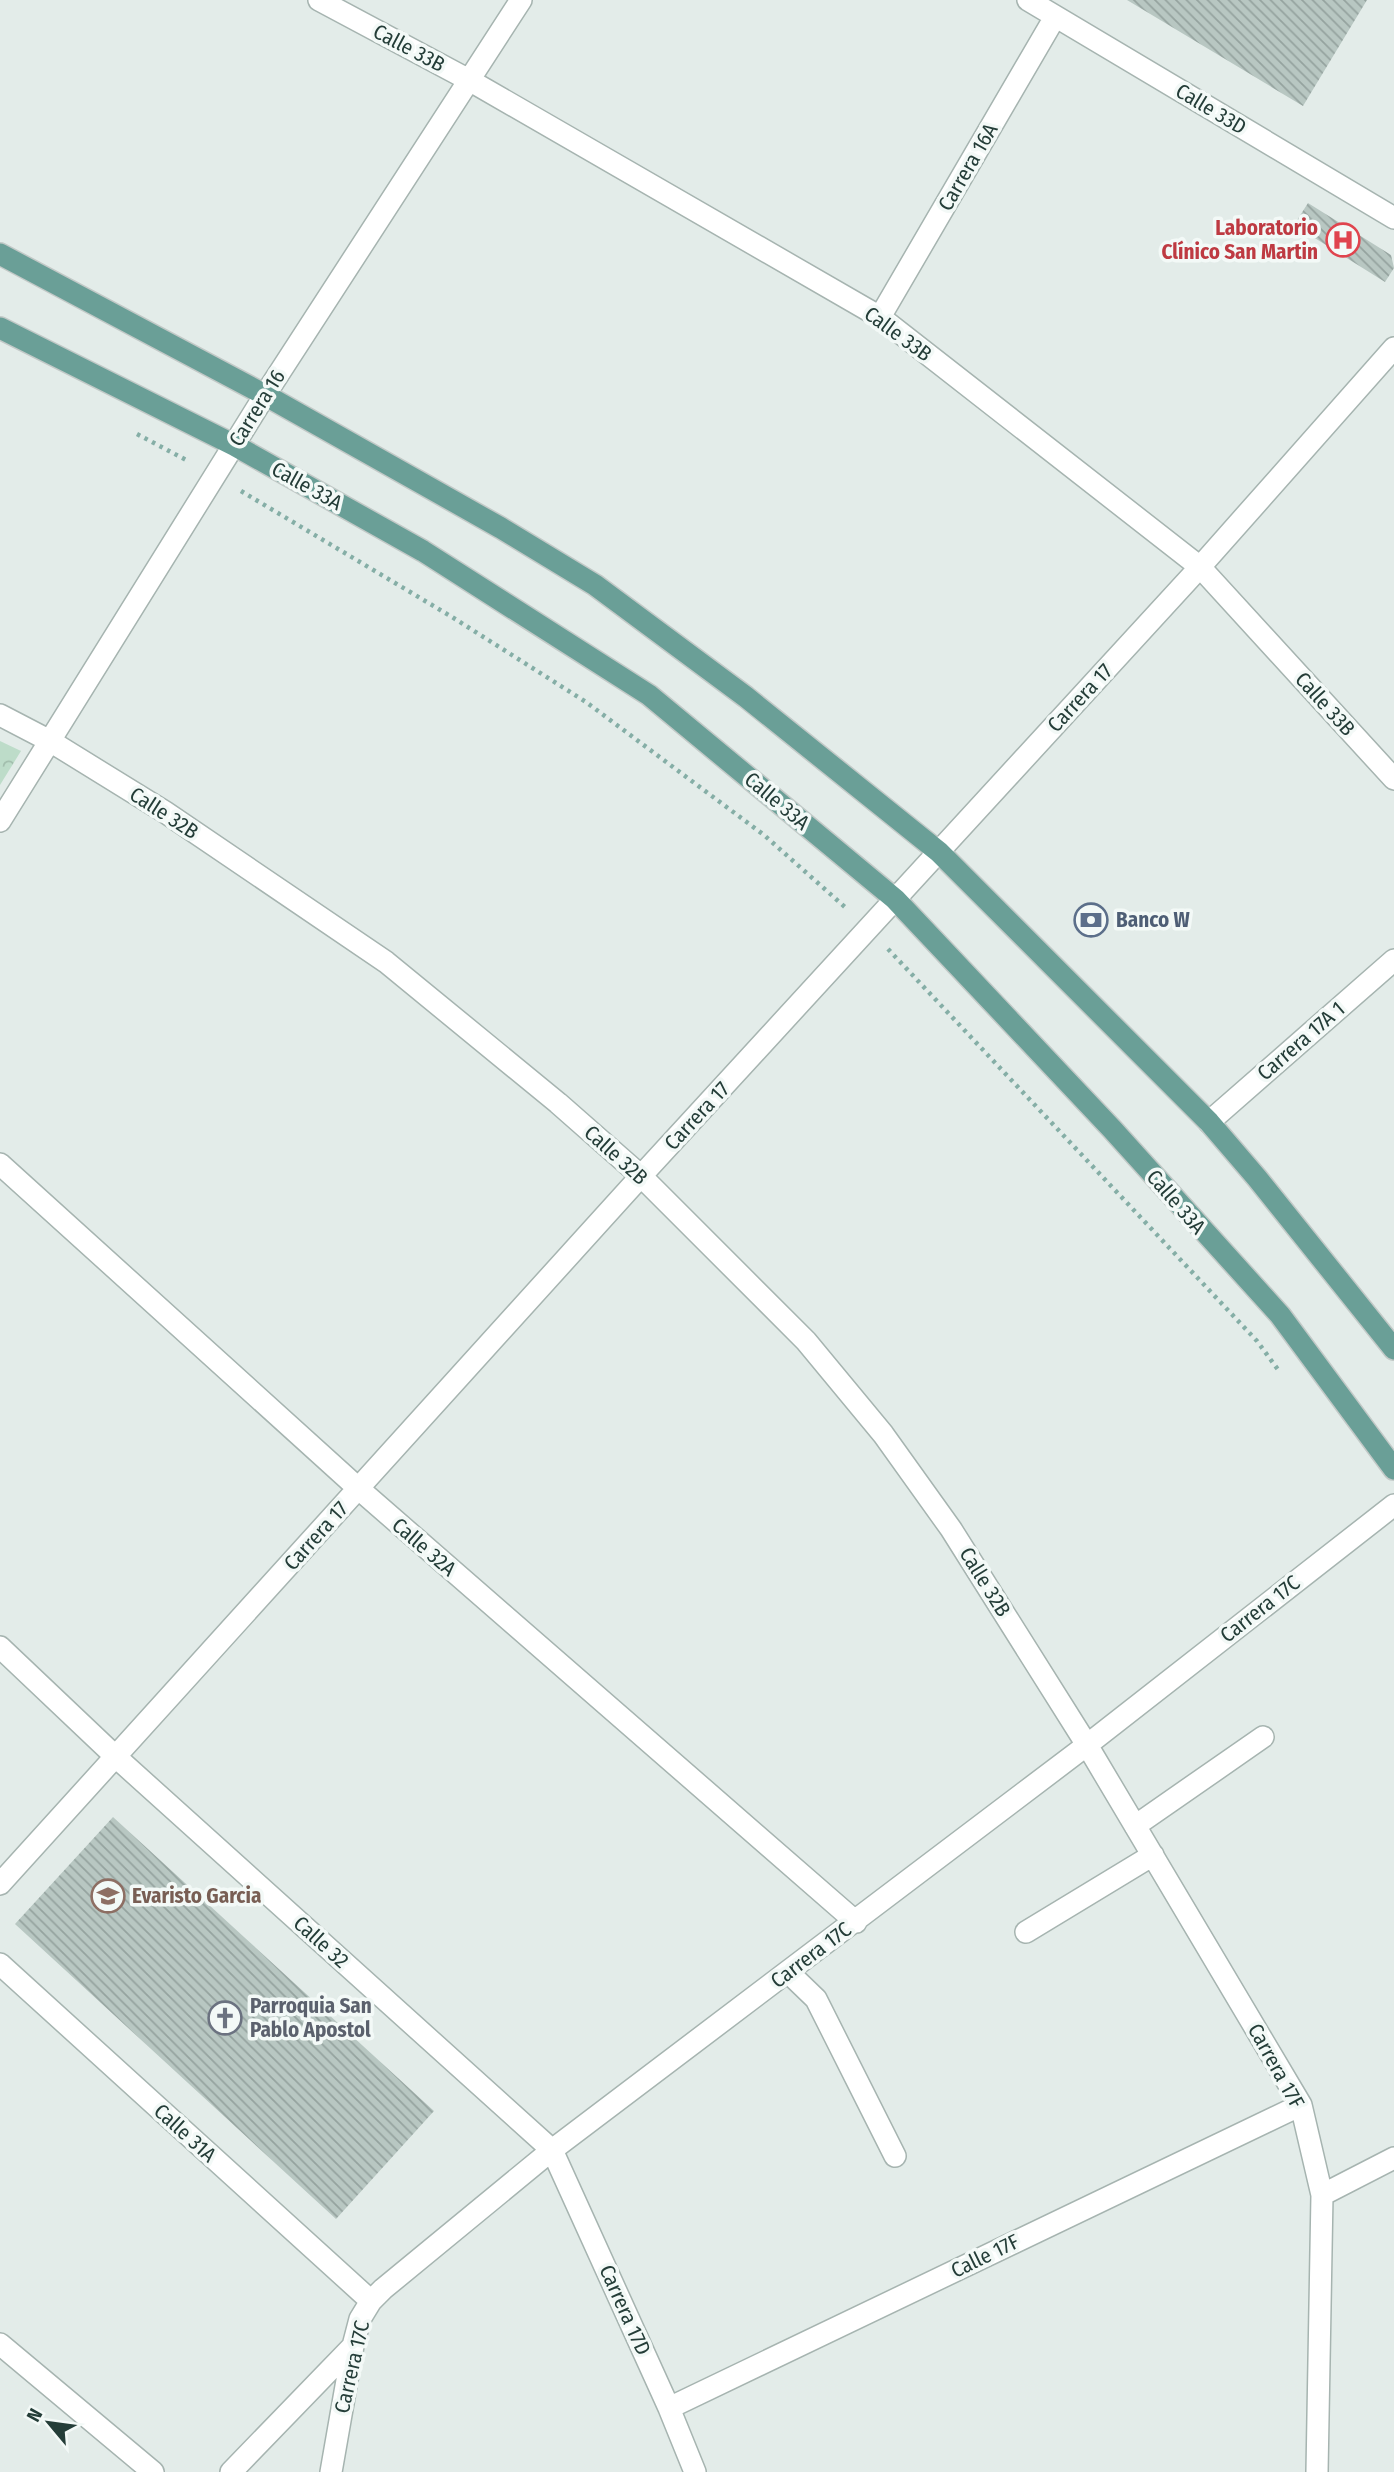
<svg xmlns="http://www.w3.org/2000/svg" width="1394" height="2472" font-family="'Fira Sans Condensed',sans-serif">
	<defs>
		<pattern id="park-crowns" width="20" height="18" patternUnits="userSpaceOnUse" patternTransform="scale(1.75)"><rect width="20" height="18" fill="#bddcc9"/><path d="M2 6a3 3 0 1 1 6 0M12 15a3 3 0 1 1 6 0" fill="none" stroke="#a2bead"/></pattern>
		<pattern id="building-back-hatch" width="6" height="6" patternUnits="userSpaceOnUse" patternTransform="scale(1.75)"><rect width="6" height="6" fill="#b8c7c2"/><path d="M-1 5l2 2M0 0l6 6M5-1l2 2" fill="none" stroke="#95a39f"/></pattern>
	</defs>
	<rect width="100%" height="100%" fill="#e3ece9"/>
	<path fill="url(#park-crowns)" d="M0 741 21 751 0 785Z"/>
	<path fill="url(#building-back-hatch)" d="M1127 0H1367L1303 106Z
		M1308 203 1391 255 1394 268 1385 282 1294 225Z
		M113 1817 434 2111 336 2219 15 1924Z"/>
	<g fill="none" stroke-linecap="round" stroke-linejoin="round">
		<defs>
			<path id="minor" d="M319 0 469 80 880 317 1200 567 1394 779
				M1028 0 1394 218
				M880 317 1055 17
				M0 715 50 741 165 812 386 962 558 1103 641 1176 806 1341 883 1434 951 1529 1087 1745 1301 2105 1322 2195 1317 2472
				M0 821 265 395 521 0
				M1209 1122 1394 960
				M0 1164 359 1489 856 1922
				M0 1647 116 1757 552 2150 669 2408 695 2472
				M1135 1826 1263 1737
				M0 1884 641 1176 1200 567 1394 348
				M1026 1932 1153 1855
				M0 1964 371 2301
				M788 1972 816 1999 895 2156
				M1322 2195 1394 2158
				M0 2344 153 2472
				M669 2408 1301 2105
				M231 2472 353 2346
				M331 2472 353 2346 360 2319 371 2301 383 2289 552 2150 1087 1745 1394 1505"/>
			<path id="major" d="M0 254 265 395 501 528 595 585 746 697 939 852 1209 1122 1257 1178 1394 1349
				M0 328 234 445 423 551 649 695 895 899 1112 1129 1280 1315 1394 1469"/>
		</defs>
		<use href="#minor" stroke="#a6b4b0" stroke-width="24"/>
		<use href="#major" stroke="#c2c9c7" stroke-width="24"/>
		<path stroke="#85aea6" stroke-width="4.5" stroke-dasharray="3.5 5" stroke-linecap="butt" d="M137 434 188 461
			M241 491 452 617 586 702 764 835 846 908
			M888 949 1257 1341 1279 1371"/>
		<use href="#minor" stroke="#fff" stroke-width="21"/>
		<use href="#major" stroke="#6a9f97" stroke-width="21"/>
	</g>
	<defs>
		<symbol id="hospital-ring" viewBox="-11 -11 22 22"><circle r="9.5" fill="#f3f9f7" stroke="#e0444e" stroke-width="1.5"/><path d="M-5-5h3v3.5h4V-5h3V5h-3V1.5h-4V5h-3Z" fill="#e0444e"/></symbol>
		<symbol id="bank-ring" viewBox="-11 -11 22 22"><circle r="9.5" fill="#f3f9f7" stroke="#5c6f8a" stroke-width="1.5"/><path d="M-6-4H6V4H-6ZM0-2.3a2.3 2.3 0 1 0 0 4.6a2.3 2.3 0 1 0 0-4.6Z" fill="#5c6f8a"/></symbol>
		<symbol id="school-ring" viewBox="-11 -11 22 22"><circle r="9.5" fill="#f3f9f7" stroke="#8d6e63" stroke-width="1.5"/><path d="M0-5L7-2L0 1L-7-2ZM-4 1L0 2.5L4 1V4Q0 6-4 4Z" fill="#8d6e63"/></symbol>
		<symbol id="church-ring" viewBox="-11 -11 22 22"><circle r="9.5" fill="#f3f9f7" stroke="#6b7280" stroke-width="1.5"/><path d="M-1.2-6h2.4v3.5h3.3v2.4h-3.3V6h-2.4V-.1h-3.3v-2.4h3.3Z" fill="#6b7280"/></symbol>
	</defs>
	<g fill-rule="evenodd">
		<use href="#hospital-ring" x="1324" y="221" width="38" height="38"/>
		<use href="#bank-ring" x="1072" y="901" width="38" height="38"/>
		<use href="#school-ring" x="89" y="1877" width="38" height="38"/>
		<use href="#church-ring" x="206" y="1999" width="38" height="38"/>
	</g>
	<g text-anchor="middle" stroke-width="7" stroke-linejoin="round" paint-order="stroke">
		<g font-size="21" fill="#243d38" stroke="#f3f9f7">
			<text transform="translate(409 48) rotate(28)" y="7">Calle 33B</text>
			<text transform="translate(1211 109) rotate(31)" y="7">Calle 33D</text>
			<text transform="translate(968 167) rotate(-60)" y="7">Carrera 16A</text>
			<text transform="translate(898 334) rotate(36)" y="7">Calle 33B</text>
			<text transform="translate(257 408) rotate(-58)" y="7">Carrera 16</text>
			<text transform="translate(307 486) rotate(29)" y="7">Calle 33A</text>
			<text transform="translate(1080 698) rotate(-47)" y="7">Carrera 17</text>
			<text transform="translate(1325 704) rotate(48)" y="7">Calle 33B</text>
			<text transform="translate(777 801) rotate(40)" y="7">Calle 33A</text>
			<text transform="translate(164 813) rotate(33)" y="7">Calle 32B</text>
			<text transform="translate(1301 1041) rotate(-41)" y="7">Carrera 17A 1</text>
			<text transform="translate(697 1116) rotate(-47)" y="7">Carrera 17</text>
			<text transform="translate(616 1155) rotate(42)" y="7">Calle 32B</text>
			<text transform="translate(1176 1202) rotate(49)" y="7">Calle 33A</text>
			<text transform="translate(316 1536) rotate(-48)" y="7">Carrera 17</text>
			<text transform="translate(424 1547) rotate(41)" y="7">Calle 32A</text>
			<text transform="translate(985 1582) rotate(58)" y="7">Calle 32B</text>
			<text transform="translate(1260 1609) rotate(-38)" y="7">Carrera 17C</text>
			<text transform="translate(321 1942) rotate(42)" y="7">Calle 32</text>
			<text transform="translate(811 1955) rotate(-37)" y="7">Carrera 17C</text>
			<text transform="translate(1276 2066) rotate(61)" y="7">Carrera 17F</text>
			<text transform="translate(185 2133) rotate(42)" y="7">Calle 31A</text>
			<text transform="translate(985 2256) rotate(-26)" y="7">Calle 17F</text>
			<text transform="translate(625 2310) rotate(66)" y="7">Carrera 17D</text>
			<text transform="translate(352 2367) rotate(-77)" y="7">Carrera 17C</text>
		</g>
		<g font-size="21" font-weight="bold" fill="#be3a42" stroke="#f3f9f7" text-anchor="end">
			<text x="1318" y="235">Laboratorio<tspan x="1318" dy="24">Clínico San Martin</tspan></text>
		</g>
		<g font-size="21" font-weight="bold" fill="#4e5e75" stroke="#f3f9f7" text-anchor="start">
			<text x="1116" y="927">Banco W</text>
		</g>
		<g font-size="21" font-weight="bold" fill="#785e54" stroke="#f3f9f7" text-anchor="start">
			<text x="132" y="1903">Evaristo Garcia</text>
		</g>
		<g font-size="21" font-weight="bold" fill="#5b616d" stroke="#f3f9f7" text-anchor="start">
			<text x="250" y="2013">Parroquia San<tspan x="250" dy="24">Pablo Apostol</tspan></text>
		</g>
	</g>
	<g transform="translate(49 2423) rotate(299)" stroke="#f3f9f7" stroke-width="5" paint-order="stroke">
	<path d="M0-5L12 26L0 18L-12 26Z" fill="#243d38"/>
	<text y="-10" font-size="19" font-weight="bold" text-anchor="middle" fill="#243d38">N</text>
	</g>
</svg>
